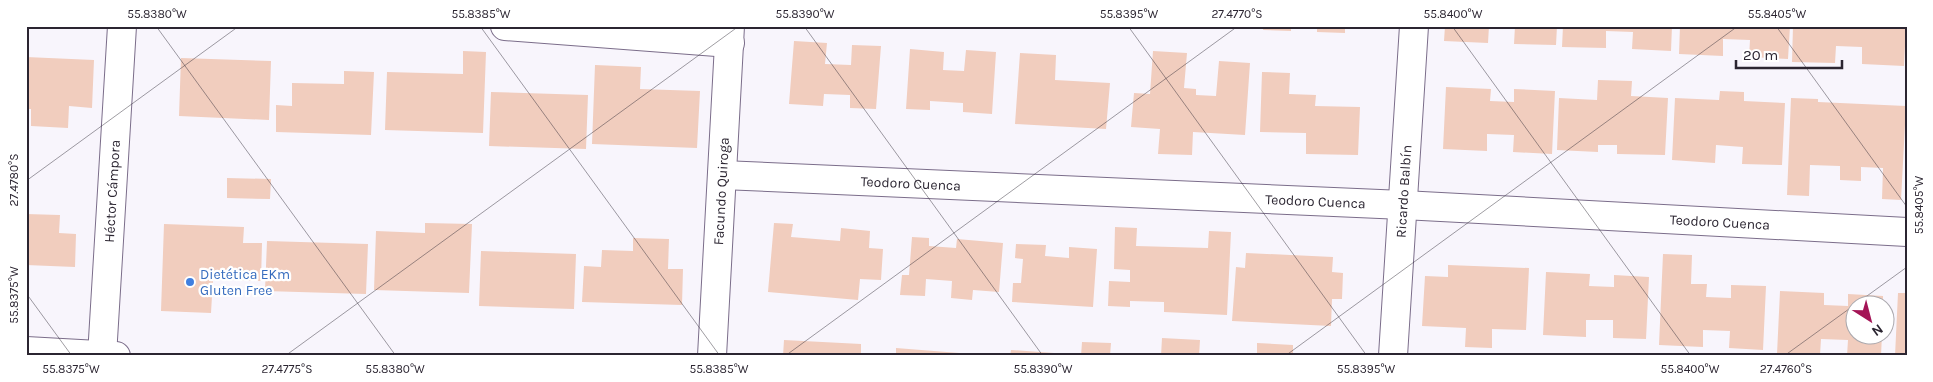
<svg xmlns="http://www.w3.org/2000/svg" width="1933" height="382" font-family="Karla,sans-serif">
	<rect width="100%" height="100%" fill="#f8f5fc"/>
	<path fill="#f1cdbe" d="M1264 26H1291V31L1263 30Z
		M1317 26H1345V33L1317 32Z
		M1445 26H1489L1488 43 1444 41Z
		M1515 26H1557L1556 45 1514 44Z
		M1563 26H1672L1671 51 1632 49 1633 32 1606 31V48L1562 47Z
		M1680 26H1790L1788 59 1749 57 1750 40 1723 39V56L1679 54Z
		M1793 26H1906L1904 66 1862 64V47L1836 46 1835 63 1792 62Z
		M794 41 827 43 825 64 851 65 852 45 881 46 876 109 850 108V95L824 94 823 106 789 104Z
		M910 49 944 52 943 70 964 71 966 50 996 52 992 114 963 112V103L930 101V110L906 109Z
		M463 51 486 52 483 133 385 130 387 72 463 74Z
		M1153 51 1187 53 1184 88 1196 89V95L1216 96 1219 61 1250 63 1245 135 1193 132 1192 155 1158 154 1160 129 1131 127 1134 93 1150 94Z
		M1020 53 1056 55 1055 80 1110 83 1106 129 1015 124Z
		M26 57 94 60 92 108 69 106 68 128 31 126V109H26Z
		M181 58 271 61 269 120 179 116Z
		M595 65 641 67 640 89 700 91 697 148 592 144Z
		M344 71 374 72 371 135 276 132V105L292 106V83L344 84Z
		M1262 72 1290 73 1289 94 1316 95 1315 106 1360 107 1358 155 1306 154V133L1260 132Z
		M1598 80 1632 81 1631 96 1668 98 1665 155 1617 154V145H1598V152L1557 150 1559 98 1597 100Z
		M1446 87 1491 89 1490 101 1514 102V89L1555 91 1552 154 1513 152 1514 135 1487 134V151L1443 149Z
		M1720 91 1744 92V101L1785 103 1782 165 1742 164 1743 147 1716 145 1715 163 1672 160 1675 98 1719 100Z
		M491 92 588 95 586 149 489 146Z
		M1791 98 1818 99V102L1906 106 1901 200 1882 199 1883 168 1861 167V181L1840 180V166L1810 165 1809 196 1787 195Z
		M227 178 271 179 270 199 227 198Z
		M26 214 60 215 59 233 76 234 75 267 26 265Z
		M425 223 472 224 469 293 374 290 376 231 425 233Z
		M774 223 793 224 791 237 840 241 841 228 870 231 869 248 883 249 881 280 860 279 858 300 768 292Z
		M164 224 244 227 243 243H262L261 281 213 279 211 313 161 311Z
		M1115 227 1137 228 1136 246 1208 248 1209 231 1231 232 1227 315 1164 312V302L1130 301V307L1108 306 1109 281 1130 282V270L1114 269Z
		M912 237 929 238V246L956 248 957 239 1003 243 999 292 973 290 972 300 951 298 952 281 926 279 925 296 900 295 902 275H909Z
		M633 238 669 239 668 269H683L682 305 582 302 584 266 601 267 602 250 633 251Z
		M267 241 368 244 366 294 265 291Z
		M1016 244 1046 245 1045 256 1069 258V247L1097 249 1093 307 1012 302 1013 283H1021L1023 259 1015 258Z
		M481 251 576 254 574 309 479 306Z
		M1246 253 1333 257 1332 272 1343 273 1342 299H1332L1331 326 1232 321 1236 267 1245 268Z
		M1663 254 1692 255 1691 284H1707L1706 297 1731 298V285L1766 286 1763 350 1729 348 1730 331 1703 330V347L1659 345Z
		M1448 265 1529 268 1526 330 1492 329V348L1465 347 1466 328 1422 326 1425 276 1448 277Z
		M1546 272 1590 274 1589 286 1614 287V275L1649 277 1646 339 1613 338V320H1586V337L1543 335Z
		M1780 291 1824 293V305L1848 306V294L1883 296V304H1856V334H1882L1881 356H1847L1848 340 1821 339 1820 355 1777 354Z
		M1898 293H1907V356H1895Z
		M1162 338 1200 340 1199 356H1161Z
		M784 340 861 344V356H783Z
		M1082 342 1111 343 1110 356H1081Z
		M1257 343 1293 345V356H1257Z
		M896 348 972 354V356H896Z
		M1011 350 1068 354V356H1010Z"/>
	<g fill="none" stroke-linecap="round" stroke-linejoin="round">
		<defs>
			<g id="minor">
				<path d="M505 26 730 43"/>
				<path id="s1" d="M722 175 1403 205 1907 232"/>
				<path d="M26 351 116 356"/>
				<path id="s2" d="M102 356 122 26"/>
				<path id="s3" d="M712 356 730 26"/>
				<path id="s4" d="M1393 356 1414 26"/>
			</g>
		</defs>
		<use href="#minor" stroke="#7b6d8a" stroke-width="30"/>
		<use href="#minor" stroke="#fff" stroke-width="28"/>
	</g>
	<path fill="none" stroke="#2b2531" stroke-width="1" stroke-opacity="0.45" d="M156 26 396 356M480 26 720 356M804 26 1043 356M1128 26 1367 356M1452 26 1691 356M1776 26 1907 207M26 181 239 26M26 293 72 356M285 356 739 26M785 356 1238 26M1285 356 1738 26M1784 356 1907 267"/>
	<circle fill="#3f7fe0" stroke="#fff" stroke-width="2" cx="190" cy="282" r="5"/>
	<g text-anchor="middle" stroke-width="4.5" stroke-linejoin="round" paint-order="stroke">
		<g font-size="14" fill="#2b2531" stroke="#fff">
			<text dy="5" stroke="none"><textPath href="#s1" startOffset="189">Teodoro Cuenca</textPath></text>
			<text dy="5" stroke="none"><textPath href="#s2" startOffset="165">Héctor Cámpora</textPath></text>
			<text dy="5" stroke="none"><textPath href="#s3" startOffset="165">Facundo Quiroga</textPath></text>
			<text dy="5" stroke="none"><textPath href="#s4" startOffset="165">Ricardo Balbín</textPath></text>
			<text dy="5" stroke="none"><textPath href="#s1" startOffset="594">Teodoro Cuenca</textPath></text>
			<text dy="5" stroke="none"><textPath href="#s1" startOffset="999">Teodoro Cuenca</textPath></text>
		</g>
		<g font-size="14" fill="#366cbe" stroke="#fff" text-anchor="start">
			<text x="200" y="279">Dietética EKm<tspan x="200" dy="16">Gluten Free</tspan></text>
		</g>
	</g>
	<rect width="1933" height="382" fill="none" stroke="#ffffff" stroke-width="55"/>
	<g transform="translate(1870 320) rotate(144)"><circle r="24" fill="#ffffff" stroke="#aaa8ad"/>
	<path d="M0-4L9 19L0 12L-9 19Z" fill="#a41456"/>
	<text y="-8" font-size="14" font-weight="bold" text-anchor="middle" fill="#2b2531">N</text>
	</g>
	<path d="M1736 60v8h106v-8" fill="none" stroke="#2b2531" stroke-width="2.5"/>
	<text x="1743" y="60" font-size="15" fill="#2b2531" stroke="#ffffff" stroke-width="4" paint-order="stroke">20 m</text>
	<rect x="28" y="28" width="1878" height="326" fill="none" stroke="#2b2531" stroke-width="2"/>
	<g font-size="12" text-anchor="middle" fill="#2b2531">
		<text x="157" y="18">55.8380°W</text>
		<text x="481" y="18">55.8385°W</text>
		<text x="805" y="18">55.8390°W</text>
		<text x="1129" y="18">55.8395°W</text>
		<text x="1237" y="18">27.4770°S</text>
		<text x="1453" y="18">55.8400°W</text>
		<text x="1777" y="18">55.8405°W</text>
		<text transform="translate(14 180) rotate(-90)" y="4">27.4780°S</text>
		<text transform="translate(1919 205) rotate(-90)" y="4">55.8405°W</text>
		<text transform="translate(14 295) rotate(-90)" y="4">55.8375°W</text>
		<text x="71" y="373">55.8375°W</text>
		<text x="287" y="373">27.4775°S</text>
		<text x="395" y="373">55.8380°W</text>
		<text x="719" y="373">55.8385°W</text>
		<text x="1043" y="373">55.8390°W</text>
		<text x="1366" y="373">55.8395°W</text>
		<text x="1690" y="373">55.8400°W</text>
		<text x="1786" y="373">27.4760°S</text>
	</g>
</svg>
